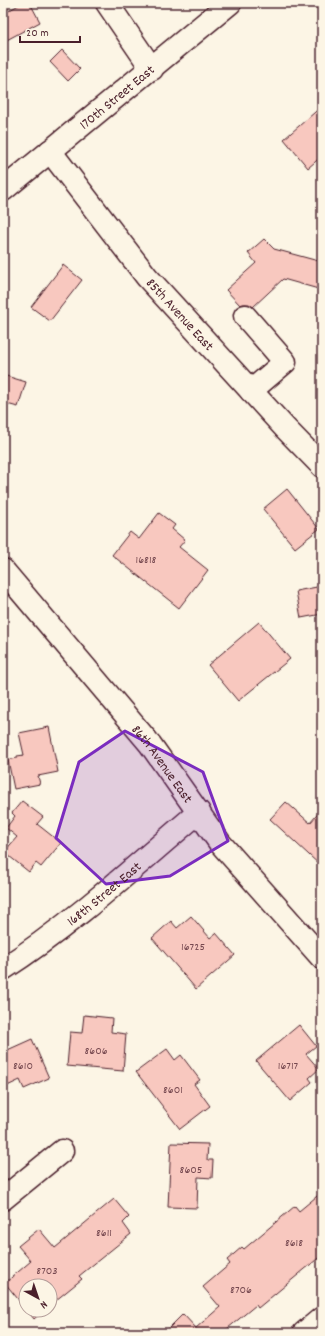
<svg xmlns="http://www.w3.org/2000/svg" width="325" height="1336" font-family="Dekko,sans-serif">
	<rect width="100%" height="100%" fill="#fcf5e5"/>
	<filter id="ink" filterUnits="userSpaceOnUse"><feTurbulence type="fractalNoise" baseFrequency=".025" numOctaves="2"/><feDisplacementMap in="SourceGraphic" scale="8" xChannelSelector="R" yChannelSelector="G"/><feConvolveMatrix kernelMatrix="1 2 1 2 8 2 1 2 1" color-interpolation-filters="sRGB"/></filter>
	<g filter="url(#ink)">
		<path fill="#f8c8bf" stroke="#4a1f2b" d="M22 3H30L40 22 3 42V14Z
			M62 50 80 69 68 81 50 62Z
			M322 106V156L308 168 284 139Z
			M264 239 274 249 322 262V290L283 279 253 307 249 304H243L240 305 226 290 256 263 248 253Z
			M63 265 82 280 50 321 31 307Z
			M3 375 26 382 18 407 3 403Z
			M287 489 319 529 295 548 263 509Z
			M159 513 175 525 172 529 185 540 179 547 208 570 179 608 112 555 130 532 139 539Z
			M322 586V614L301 618 296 591Z
			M259 622 290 659 238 701 208 665Z
			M49 727 58 772 38 776 40 784 14 789 8 760 17 758V756L24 755 19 733Z
			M22 801 43 817 37 824 61 843 41 867 36 863 29 872 4 852 17 837 6 828 15 816 12 813Z
			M286 802 310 823 322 809V867L270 819Z
			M191 916 210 938 216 933 235 955 196 989 152 938 171 921 177 928Z
			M84 1015 112 1018 111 1032 126 1034 123 1071 67 1066 70 1032 82 1033Z
			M299 1025 316 1046 306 1054 319 1069 309 1078 312 1082 290 1101 256 1061Z
			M32 1039 49 1078 24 1089 20 1080 3 1088V1052Z
			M167 1049 175 1060 181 1055 200 1080 194 1084 210 1106 180 1129 136 1072Z
			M171 1143 208 1144 207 1160H213L212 1178 198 1177 197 1208 168 1207Z
			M322 1192V1255L258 1308 256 1305 222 1333H164L183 1314 196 1328 220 1307 203 1287 230 1264 227 1260 242 1247 244 1249 295 1206 299 1211Z
			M114 1199 129 1217 123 1223 131 1234 79 1276 82 1279 50 1305V1286H26V1309L5 1283 31 1261 18 1246 39 1229 55 1248Z
			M27 1310H44L34 1319Z"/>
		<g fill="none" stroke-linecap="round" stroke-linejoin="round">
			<defs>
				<g id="minor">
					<path d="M107 3 152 69"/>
					<path id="s1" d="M50 151 147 277 285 428 322 466"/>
					<path id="s2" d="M3 190 230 3"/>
					<path d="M245 316 285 362 251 391"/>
					<path id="s3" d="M3 570 150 744 220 843 322 958"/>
					<path id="s4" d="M3 969C73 924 135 866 199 812"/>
					<path d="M3 1199 62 1151"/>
					<path d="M304 1333 322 1318"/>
				</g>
			</defs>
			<use href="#minor" stroke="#4a1f2b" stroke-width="25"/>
			<use href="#minor" stroke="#fcf5e5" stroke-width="22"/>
		</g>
	</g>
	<path fill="#7b2cbf" fill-opacity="0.2" stroke="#7b2cbf" stroke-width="3" stroke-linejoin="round" d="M125 731 203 772 228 841 170 876 106 884 56 838 79 762Z"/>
	<g text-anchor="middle" stroke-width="3.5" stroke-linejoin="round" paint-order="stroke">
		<g font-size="12" fill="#764950">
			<text x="146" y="563">16818</text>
			<text x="193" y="950">16725</text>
			<text x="96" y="1054">8606</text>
			<text x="23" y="1069">8610</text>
			<text x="288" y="1069">16717</text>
			<text x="173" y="1093">8601</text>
			<text x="191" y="1173">8605</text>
			<text x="104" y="1236">8611</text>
			<text x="294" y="1246">8618</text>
			<text x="47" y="1274">8703</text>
			<text x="241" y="1293">8706</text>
		</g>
		<g font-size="14" fill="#4a1f2b" stroke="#fcf5e5">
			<text dy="5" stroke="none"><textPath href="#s2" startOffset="147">170th Street East</textPath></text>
			<text dy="5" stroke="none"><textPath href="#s1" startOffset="209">85th Avenue East</textPath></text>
			<text dy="5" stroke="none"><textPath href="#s3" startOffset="251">86th Avenue East</textPath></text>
			<text dy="5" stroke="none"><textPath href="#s4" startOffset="126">168th Street East</textPath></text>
		</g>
	</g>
	<rect width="325" height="1336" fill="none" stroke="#fcf5e5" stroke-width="16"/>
	<rect x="8" y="8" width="309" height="1320" fill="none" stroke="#4a1f2b" stroke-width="1.5" filter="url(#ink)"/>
	<g transform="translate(38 1298) rotate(140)"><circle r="19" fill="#fcf5e5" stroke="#b59f9b"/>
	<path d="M0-3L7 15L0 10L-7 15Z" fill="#4a1f2b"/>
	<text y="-6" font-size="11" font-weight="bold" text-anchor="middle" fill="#4a1f2b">N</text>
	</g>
	<path d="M20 36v6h60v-6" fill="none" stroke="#4a1f2b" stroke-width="2"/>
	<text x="26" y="36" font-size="12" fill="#4a1f2b" stroke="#fcf5e5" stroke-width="3" paint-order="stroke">20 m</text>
</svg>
